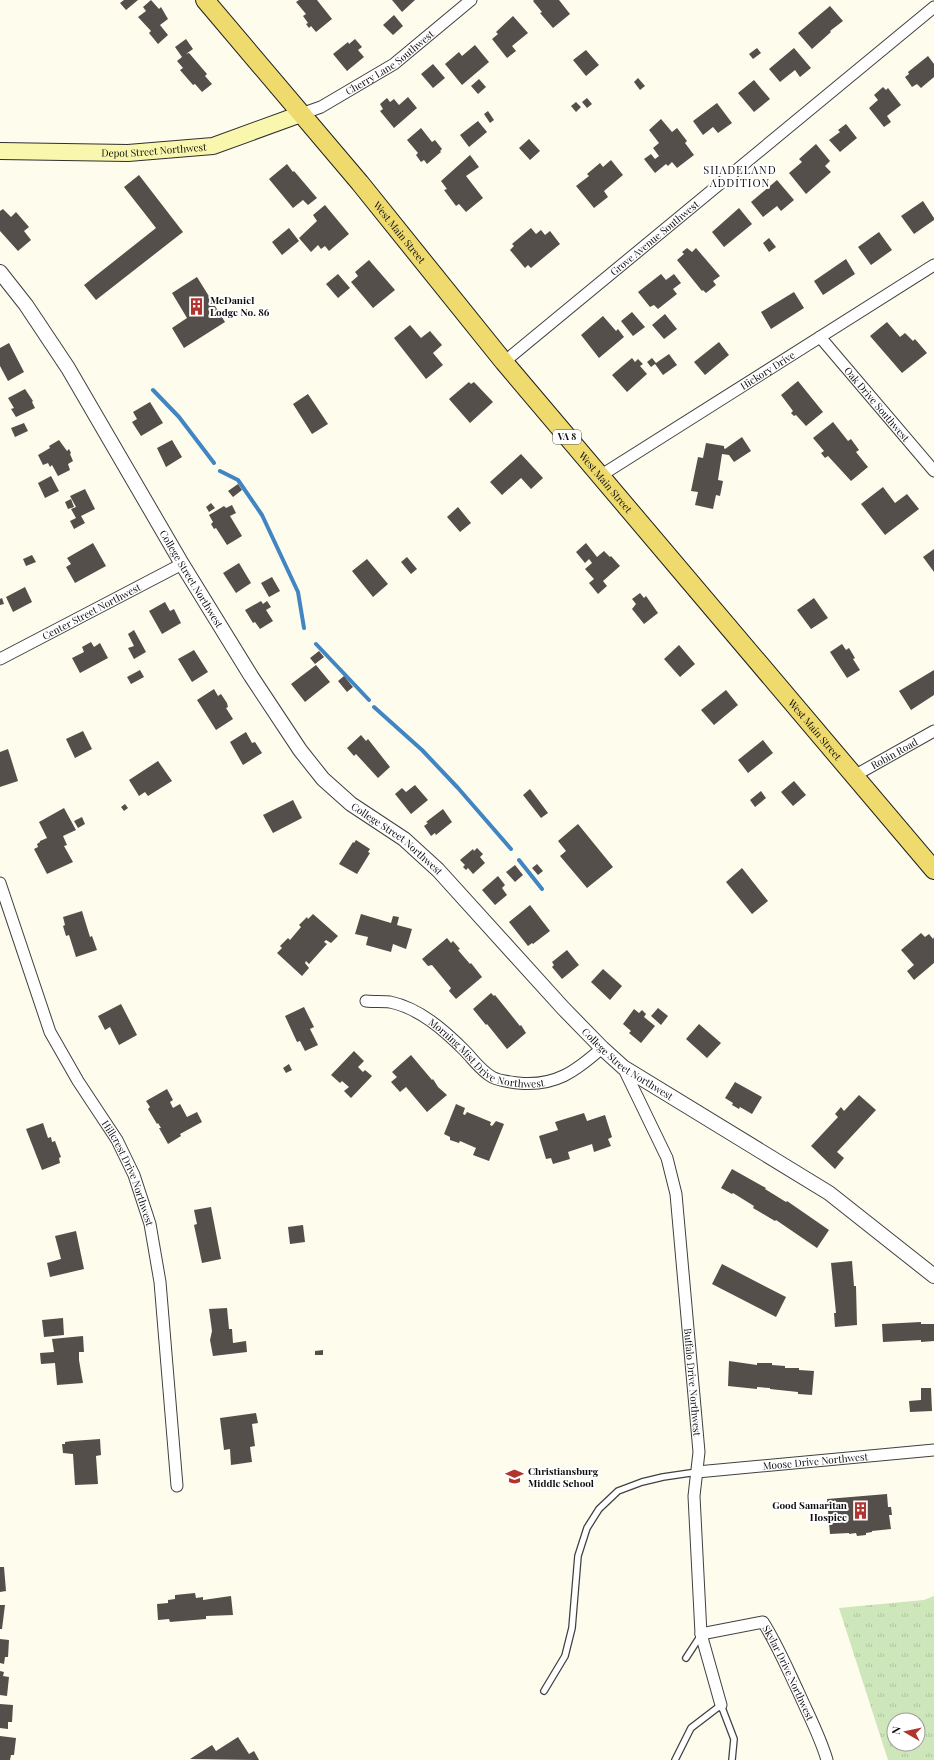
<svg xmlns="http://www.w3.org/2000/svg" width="934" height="1760" font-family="'Playfair Display',serif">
	<defs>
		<pattern id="grass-tufts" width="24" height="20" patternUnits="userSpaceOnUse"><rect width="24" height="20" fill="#cde6ba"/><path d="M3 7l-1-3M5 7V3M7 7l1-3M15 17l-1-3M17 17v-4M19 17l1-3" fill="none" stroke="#afc49f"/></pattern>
	</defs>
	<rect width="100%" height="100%" fill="#fefced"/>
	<path fill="url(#grass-tufts)" fill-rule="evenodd" d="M934 1596V1760H888L839 1608 924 1600ZM894 1720H918V1744H894Z"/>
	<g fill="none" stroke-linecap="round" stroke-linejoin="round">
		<path stroke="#4285c3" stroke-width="4" d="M153 390 179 417 214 463
			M220 471 238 480 262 515 298 592 304 628
			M316 644 369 700
			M374 707 422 750 458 788 511 849
			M519 860 542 889"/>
	</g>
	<path fill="#544f4a" d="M124 0H138L126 10 120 3Z
		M151 0 159 9 161 7 168 19 160 25 168 35 158 44 149 33 151 31 138 17 146 11 143 7Z
		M299 0H317L332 19 316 32 311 26 309 28 306 24 308 23 303 16 306 14 296 2Z
		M392 0H415L402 12Z
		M534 0H559L570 14 553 28 540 13 542 12 533 1Z
		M830 6 843 21 830 31 831 32 812 49 798 33Z
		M394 15 403 26 393 35 383 25Z
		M513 16 528 33 512 46 516 51 507 58 492 39 498 34 496 32Z
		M186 39 193 49 186 54 189 53 207 74 205 76 212 84 202 92 195 84 193 85 180 70 183 68 177 61 182 57 175 47Z
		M355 39 362 47 358 50 364 57 347 71 333 54 348 42 349 44Z
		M475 45 489 62 462 85 445 64 459 52 462 56Z
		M757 48 761 53 753 59 749 54Z
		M794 48 811 68 800 77 795 70 780 82 769 69Z
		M586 50 599 65 586 76 573 60Z
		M928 56 934 64V77L921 88 917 84 912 87 905 77 909 74 908 72Z
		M433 64 445 78 433 88 421 74Z
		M638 78 645 86 640 90 634 82Z
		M479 79 486 87 478 94 471 86Z
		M754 80 770 99 754 112 738 93Z
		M883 87 886 90 888 88 901 105 887 116 891 122 884 127 869 108 878 100 874 95Z
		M408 97 417 108 394 128 380 111 383 109 380 104 387 98 390 102 394 99 399 105Z
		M587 98 592 104 587 108 582 102Z
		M576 102 581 107 576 112 571 106Z
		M717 103 732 123 718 133 713 127 703 135 693 121Z
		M488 111 494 120 490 123 484 114Z
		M661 119 672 132 677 128 687 141 685 143 694 155 677 168 672 162 668 166 666 164 655 173 644 159 651 154 655 159 659 156 653 148 659 143 649 130Z
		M478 121 487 132 469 147 460 135Z
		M846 124 857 138 840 152 829 140 840 132 838 130Z
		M421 128 432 142 435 140 442 149 440 151 441 152 427 164 424 160 421 162 416 155 418 153 407 140Z
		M529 139 540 151 530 160 519 148Z
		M816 144 830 161 825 166 831 172 806 194 789 173 802 162 799 159Z
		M470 155 479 167 466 176 483 198 466 212 459 204 456 206 444 190 447 189 441 181Z
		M611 160 623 175 604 191 608 197 594 208 576 186 589 176 587 174 600 163 603 167Z
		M287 164 293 172 294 171 317 198 308 205 303 200 293 208 269 179Z
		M139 175 183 232 96 300 84 285 156 228 124 187Z
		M777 180 794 200 781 211 777 206 763 217 751 202Z
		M923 201 934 218V220L914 234 901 216Z
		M325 205 349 234 329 251 325 246 321 249 318 245 311 252 299 238 317 221 313 215Z
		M739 208 752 224 724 247 712 232Z
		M3 209 11 217 16 212 29 227 24 231 31 240 18 251 0 231V211Z
		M289 228 299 241 282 255 272 242Z
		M531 228 536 234 541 230 545 235 550 231 560 244 531 268 528 265 525 268 510 250 514 246 512 244Z
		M879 232 892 250 871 265 858 247Z
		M769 238 776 247 769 252 763 243Z
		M687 248 692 252 696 248 720 276 713 281 716 285 706 293 703 290 702 291 677 260 684 254 682 252Z
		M846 259 855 274 823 295 814 281Z
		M369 260 395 290 373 308 351 282 358 276 355 272Z
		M338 274 350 288 338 298 326 284Z
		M661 274 666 280 674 274 681 283 673 289 677 294 658 309 654 305 650 307 638 292Z
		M197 277 225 322 184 348 172 328 187 318 172 293Z
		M794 292 804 308 771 329 761 312Z
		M632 312 645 327 633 336 621 321Z
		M665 314 677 329 664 339 652 325Z
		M603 316 616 331 618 329 624 337 599 358 581 335Z
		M887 322 900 337 905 333 913 341 915 339 927 353 902 373 870 336Z
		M410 325 421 338 430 331 442 345 433 353 443 365 426 379 394 338Z
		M719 342 729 355 705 375 694 362Z
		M9 343 24 372 8 381 0 366V348Z
		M669 354 677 365 663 375 655 364 651 367 647 362 652 358 656 363Z
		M632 358 635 362 638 359 643 364 640 366 647 374 627 392 612 375Z
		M798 381 823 412 806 426 796 415 794 416 791 413 793 411 781 395Z
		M469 382 471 384 474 382 493 402 470 423 449 399Z
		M25 389 33 401 32 402 35 408 16 417 11 409 14 408 8 398Z
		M308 394 328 424 312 434 293 404Z
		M150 402 163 423 141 436 132 422 137 419 133 412Z
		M833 422 848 441 851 439 859 450 856 452 868 467 851 481 828 456 825 458 821 453 824 451 813 438Z
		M24 423 28 431 15 437 11 428Z
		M742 437 751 451 734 462 729 455 722 454 718 480 723 481 720 496 716 495 713 509 695 505 698 492 691 491 698 457 703 458 706 443 724 446V448L725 449Z
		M59 440 67 451 69 449 71 453 70 454 73 461 68 464 70 470 58 476 52 465 50 467 48 463 43 465 38 455 50 448 49 446Z
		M172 440 182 457 166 467 157 448Z
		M521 454 543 478 531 489 521 478 502 495 490 482Z
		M51 476 59 491 45 498 38 483Z
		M238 484 242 490 233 497 228 491Z
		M883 487 895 503 907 494 919 509 885 535 861 504Z
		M85 489 95 509 81 516 85 523 74 529 70 521 76 518 71 509 76 507 70 496Z
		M71 499 74 507 68 509 65 502Z
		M211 503 215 508 209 512 206 507Z
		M232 505 236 513 230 516 242 536 227 545 216 528 214 529 211 524 213 522 209 515 224 506 226 508Z
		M458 507 471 523 460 532 447 517Z
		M93 543 106 566 75 583 66 567 71 564 67 558Z
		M586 543 597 557 604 551 610 557 611 556 620 566 603 581 607 586 598 594 589 583 594 579 585 569 592 563 589 559 585 563 576 552Z
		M934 549V572L923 557Z
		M32 555 36 562 26 566 23 559Z
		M407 557 417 569 411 574 401 562Z
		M367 559 388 584 373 597 352 571Z
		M239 563 251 583 236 593 223 573Z
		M272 577 280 591 269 597 261 583Z
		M25 587 32 602 13 612 6 597Z
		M640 593 644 598 646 596 658 613 644 624 632 609 636 604 632 599Z
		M2 598 4 604 0 605V599Z
		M814 598 828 618 811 629 797 610Z
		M261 601 263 604 267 601 271 607 266 610 273 621 260 629 255 622 253 623 245 610Z
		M165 602 170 611 174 609 181 623 162 634 149 611Z
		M134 630 146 652 134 659 128 648 134 646 128 634Z
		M91 642 94 647 100 643 108 658 80 673 72 658 84 652 82 647Z
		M842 644 846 650 849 648 855 658 853 659 860 670 847 678 830 652Z
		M679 645 695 664 680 677 664 659Z
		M194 650 208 672 192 682 178 659Z
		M319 651 324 657 315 664 310 658Z
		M316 665 330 682 305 702 291 684Z
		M140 670 144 677 131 684 127 677Z
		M934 670V695L911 710 899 691Z
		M344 676 353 687 347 692 338 681Z
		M214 689 218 696 221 694 227 703 228 707 226 708 233 719 216 730 197 700Z
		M726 690 738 705 714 725 701 710Z
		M83 731 92 749 75 758 66 739Z
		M246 732 252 743 255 742 262 753 243 765 230 742Z
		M361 735 366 741 368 739 390 767 378 778 356 754 354 756 347 748Z
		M763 740 773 753 748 773 738 760Z
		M8 749 18 781 0 787V752Z
		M158 761 172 781 148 796 145 792 139 796 129 780Z
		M794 781 806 795 793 806 781 792Z
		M415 785 428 800 411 814 395 794 402 788 406 792Z
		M530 789 548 813 541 818 523 795Z
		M761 791 766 798 755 807 750 800Z
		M293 800 302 818 273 833 263 815Z
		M125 804 128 808 124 811 121 807Z
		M64 808 76 830 63 836 67 845 64 846 73 862 47 874 34 849 38 847 37 844 40 842V841L47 838 39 822Z
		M443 809 452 822 436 835 435 833 431 836 424 826 428 823 426 822Z
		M82 817 85 824 78 828 74 821Z
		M578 824 613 867 587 888 560 856 566 851 558 841Z
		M356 840 370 849 368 852 370 853 357 874 339 864 353 842 354 843Z
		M477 848 483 854 480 857 485 863 473 874 468 868 466 870 463 867 465 865 460 860 473 849 474 851Z
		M537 864 543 871 538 875 532 868Z
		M515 865 523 875 515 882 506 872Z
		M742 868 768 901 752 914 726 882Z
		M498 876 505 885 502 888 507 895 495 905 482 890Z
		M530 905 550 931 533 944 532 943 528 946 509 922Z
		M82 911 90 937 92 936 97 950 76 957 69 935 66 936 63 926 65 925 63 917Z
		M313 914 338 936 331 943 326 940 324 942 327 944 309 964 306 961 305 963 309 968 302 976 277 953 282 948 280 946 288 938 290 940 301 927 299 925 307 917 308 919Z
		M361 914 391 923 393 916 399 917 397 925 412 929 406 949 393 944 391 952 366 945 368 937 355 934Z
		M921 933 925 937 929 934 933 939 934 937V963L914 980 907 971 914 965 901 950Z
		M447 938 451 943 453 941 460 949 458 950 470 964 471 963 482 977 456 999 449 991 451 988 432 965 428 966 422 959Z
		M567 950 579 965 562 979 552 967 554 965 552 962Z
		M603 969 622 986 610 1000 591 982Z
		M491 993 494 996 495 995 520 1026 521 1025 526 1033 507 1049 487 1024 486 1025 473 1009Z
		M121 1004 137 1035 119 1045 110 1027 105 1030 98 1016Z
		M304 1007 314 1027 310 1029 318 1045 305 1051 300 1041 297 1042 285 1016Z
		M658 1008 668 1016 661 1025 651 1016Z
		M634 1009 639 1013 642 1010 646 1014 644 1017 655 1026 641 1043 629 1033 631 1031 623 1024Z
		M699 1024 721 1043 707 1058 686 1039Z
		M354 1051 364 1061 358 1067 363 1072 365 1070 372 1076 351 1098 344 1091 349 1087 342 1081 340 1083 331 1075Z
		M411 1055 432 1080 433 1079 438 1087 447 1095 427 1112 406 1087 400 1092 391 1082 397 1077 392 1072Z
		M289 1064 292 1070 286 1073 283 1068Z
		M735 1082 762 1097 752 1114 740 1107 739 1109 732 1105 733 1103 725 1098Z
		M167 1089 173 1100 170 1102 173 1108 180 1104 187 1117 197 1112 202 1122 180 1134 181 1136 168 1144 159 1128H161L158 1123 157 1124 148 1109 150 1107 146 1101Z
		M859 1095 876 1110 837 1152 844 1158 835 1169 811 1146 838 1117 835 1114 841 1107 844 1111Z
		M456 1104 465 1108 463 1114 465 1115 467 1112 491 1122 490 1125 492 1126 496 1121 504 1124 489 1161 473 1155 476 1148 460 1141 459 1143 450 1140V1137L444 1134Z
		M584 1113 587 1121 605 1115 612 1137 608 1139 611 1146 594 1152 592 1144 568 1152 570 1159 553 1164 551 1158 546 1159 539 1136 558 1130 555 1122Z
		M43 1123 48 1138 51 1137 52 1142 55 1141 61 1157 59 1158 60 1163 42 1170 26 1129Z
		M732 1169 766 1188 765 1189 786 1202 787 1201 829 1230 817 1248 776 1220 775 1221 753 1208 754 1206 733 1193 732 1194 721 1188Z
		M211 1207 221 1259 202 1263 194 1225 197 1224 194 1210Z
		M303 1225 305 1242 290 1244 288 1227Z
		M76 1231 84 1269 50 1277 47 1263 61 1259 55 1236Z
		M852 1261 854 1286H856L857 1325 835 1327 834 1313H836L831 1263Z
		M722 1264 786 1297 776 1317 712 1284Z
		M227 1308 229 1329H232L233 1343 246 1341 247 1352 213 1356 210 1340 212 1331 209 1309Z
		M63 1318 64 1335 44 1337 42 1320Z
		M921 1322V1324H934V1341L921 1342V1340L883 1342 882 1324Z
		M83 1336 84 1352H79V1360L83 1383 57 1385 55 1363 41 1364 40 1353 54 1352 52 1339Z
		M323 1350V1355H315V1351Z
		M729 1361 757 1365V1363H772V1365L785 1366V1368H799V1370L814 1371 812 1395 798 1394V1392L770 1389V1388L757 1387V1389L728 1386Z
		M921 1388H931L932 1411 910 1412 909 1401 921 1400Z
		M256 1413 258 1423 252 1424 255 1446 250 1447 252 1462 231 1465 230 1449 224 1450 220 1418Z
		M100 1439 101 1455 96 1456 98 1484 75 1485 73 1454 63 1453 62 1444H65V1442L72 1441Z
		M887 1494 888 1507H891L892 1515H889L891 1529 872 1531V1532L866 1533V1535L857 1536 856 1533 849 1534V1533L830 1534 827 1499Z
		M0 1567H4L6 1591 0 1592Z
		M195 1593 196 1598 203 1597V1600L231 1596 233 1615 206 1616V1619L170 1622 169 1619 158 1620 157 1604 168 1603V1600L175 1599V1595Z
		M0 1605H5L2 1629H0Z
		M0 1639 9 1640 8 1657H5L4 1664 0 1663Z
		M0 1671 4 1672 3 1676 9 1677 7 1696 0 1695Z
		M0 1704 13 1705 12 1722H8V1729L0 1728Z
		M0 1736 16 1738 14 1755H11L10 1760H0Z
		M238 1737 249 1754 254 1751 259 1760 190 1759 212 1745 216 1751Z"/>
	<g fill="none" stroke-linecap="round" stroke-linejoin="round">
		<defs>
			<path id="service" d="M686 1658 701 1635
				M544 1691 565 1656 572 1628 578 1556 587 1528 599 1509 618 1491 642 1482 663 1477 697 1472
				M675 1760 691 1728 721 1705 734 1739 732 1760"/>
			<g id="minor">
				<path id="s1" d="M301 114 321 107 394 64 471 0"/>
				<path id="s2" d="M820 337 934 471"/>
				<path id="s3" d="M504 362 934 7"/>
				<path id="s4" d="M600 476 934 265"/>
				<path id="s5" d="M0 659 182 564"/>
				<path id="s6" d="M854 776 934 731"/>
				<path id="s7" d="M0 883 50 1032 78 1081 117 1140 134 1175 150 1224 160 1282 177 1486"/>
				<path id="s8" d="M366 1001C374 1002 383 1001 390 1002 419 1008 444 1030 464 1050 473 1059 480 1070 492 1077 499 1081 510 1082 518 1083 555 1087 576 1071 602 1048"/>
				<path id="s9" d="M623 1067 667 1158 676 1194 699 1452 694 1496 701 1634 721 1705"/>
				<path id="s10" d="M697 1472 934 1450"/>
				<path id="s11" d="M701 1634 763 1622C777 1644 787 1668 798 1691 808 1714 820 1736 827 1760"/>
			</g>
			<g id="tertiary">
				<path id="s12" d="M0 272 26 305 68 368 182 564 251 676 300 750 323 779 351 804 404 839 438 870 563 1008 602 1048 623 1067 829 1193 934 1276"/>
			</g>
			<g id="secondary">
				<path id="s13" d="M0 151 128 153 213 146 301 114"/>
			</g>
			<g id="primary">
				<path id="s14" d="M205 0 360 183 504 362 934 870"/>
			</g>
		</defs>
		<use href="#service" stroke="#404040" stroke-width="8"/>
		<use href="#minor" stroke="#404040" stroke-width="13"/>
		<use href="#tertiary" stroke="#404040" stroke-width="16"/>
		<use href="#secondary" stroke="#2f2f2f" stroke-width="18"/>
		<use href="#primary" stroke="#1e1e1e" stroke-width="20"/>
		<use href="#service" stroke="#fff" stroke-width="5.5"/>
		<use href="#minor" stroke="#fff" stroke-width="11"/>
		<use href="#tertiary" stroke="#fff" stroke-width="14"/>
		<use href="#secondary" stroke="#f9f7ad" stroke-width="16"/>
		<use href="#primary" stroke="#eeda6d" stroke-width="18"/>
	</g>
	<defs>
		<symbol id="building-bare" viewBox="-9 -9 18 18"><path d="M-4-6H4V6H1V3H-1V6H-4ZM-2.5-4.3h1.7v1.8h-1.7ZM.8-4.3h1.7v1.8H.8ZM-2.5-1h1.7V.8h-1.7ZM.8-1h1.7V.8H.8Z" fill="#b2342f" stroke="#fff" stroke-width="2.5" paint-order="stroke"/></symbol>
		<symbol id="school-bare" viewBox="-9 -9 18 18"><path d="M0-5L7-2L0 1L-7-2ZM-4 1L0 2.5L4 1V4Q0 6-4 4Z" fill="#b2342f" stroke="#fff" stroke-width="2.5" paint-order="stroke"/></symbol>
	</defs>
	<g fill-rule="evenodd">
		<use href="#building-bare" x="184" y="294" width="25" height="25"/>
		<use href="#school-bare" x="502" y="1464" width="25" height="25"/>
		<use href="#building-bare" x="848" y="1498" width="25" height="25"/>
	</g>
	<g text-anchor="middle" stroke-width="4" stroke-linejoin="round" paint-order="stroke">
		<rect fill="#fff" stroke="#565656" stroke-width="1" x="553" y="430" width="28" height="14" rx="3"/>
		<g font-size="9" font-weight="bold" fill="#0d0d0d">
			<text x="567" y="440">VA 8</text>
		</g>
		<g font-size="10" fill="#0d0d0d" stroke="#fff">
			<text dy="4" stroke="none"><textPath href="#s1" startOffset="103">Cherry Lane Southwest</textPath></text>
			<text dy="4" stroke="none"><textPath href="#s13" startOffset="154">Depot Street Northwest</textPath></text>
			<text dy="4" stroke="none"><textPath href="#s14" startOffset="303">West Main Street</textPath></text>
			<text dy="4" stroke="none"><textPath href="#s3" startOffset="195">Grove Avenue Southwest</textPath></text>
			<text dy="4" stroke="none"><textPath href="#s4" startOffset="198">Hickory Drive</textPath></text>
			<text dy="4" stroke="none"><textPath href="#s2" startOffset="88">Oak Drive Southwest</textPath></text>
			<text dy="4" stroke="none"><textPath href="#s14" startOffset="627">West Main Street</textPath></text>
			<text dy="4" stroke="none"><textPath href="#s12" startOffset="362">College Street Northwest</textPath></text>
			<text dy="4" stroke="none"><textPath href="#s5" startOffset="103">Center Street Northwest</textPath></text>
			<text dy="4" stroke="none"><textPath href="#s14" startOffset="951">West Main Street</textPath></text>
			<text dy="4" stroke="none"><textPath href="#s6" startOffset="46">Robin Road</textPath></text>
			<text dy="4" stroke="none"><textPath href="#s12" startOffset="697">College Street Northwest</textPath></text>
			<text dy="4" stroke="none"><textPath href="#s8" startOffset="137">Morning Mist Drive Northwest</textPath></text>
			<text dy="4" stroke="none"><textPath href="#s12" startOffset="1021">College Street Northwest</textPath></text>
			<text dy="4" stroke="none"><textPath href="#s7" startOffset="319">Hillcrest Drive Northwest</textPath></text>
			<text dy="4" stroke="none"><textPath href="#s9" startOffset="327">Buffalo Drive Northwest</textPath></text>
			<text dy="4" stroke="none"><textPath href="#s10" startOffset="119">Moose Drive Northwest</textPath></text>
			<text dy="4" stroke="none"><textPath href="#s11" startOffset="120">Skylar Drive Northwest</textPath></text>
		</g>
		<g font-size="10" font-weight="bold" fill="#0d0d0d" stroke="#fff" text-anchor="start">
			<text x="210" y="304">McDaniel<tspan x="210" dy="12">Lodge No. 86</tspan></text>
			<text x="528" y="1475">Christiansburg<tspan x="528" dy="12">Middle School</tspan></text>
			<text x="847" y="1509" text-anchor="end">Good Samaritan<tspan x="847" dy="12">Hospice</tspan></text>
		</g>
		<g font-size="11" letter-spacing="1" fill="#0d0d0d" stroke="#fff">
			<text x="740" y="174">SHADELAND<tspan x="740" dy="13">ADDITION</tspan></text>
		</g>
	</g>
	<g transform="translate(906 1732) rotate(279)"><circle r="19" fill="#ffffff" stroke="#9e9e9e"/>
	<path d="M0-3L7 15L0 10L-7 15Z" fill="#b2342f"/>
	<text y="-6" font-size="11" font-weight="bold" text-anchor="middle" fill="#0d0d0d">N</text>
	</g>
</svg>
